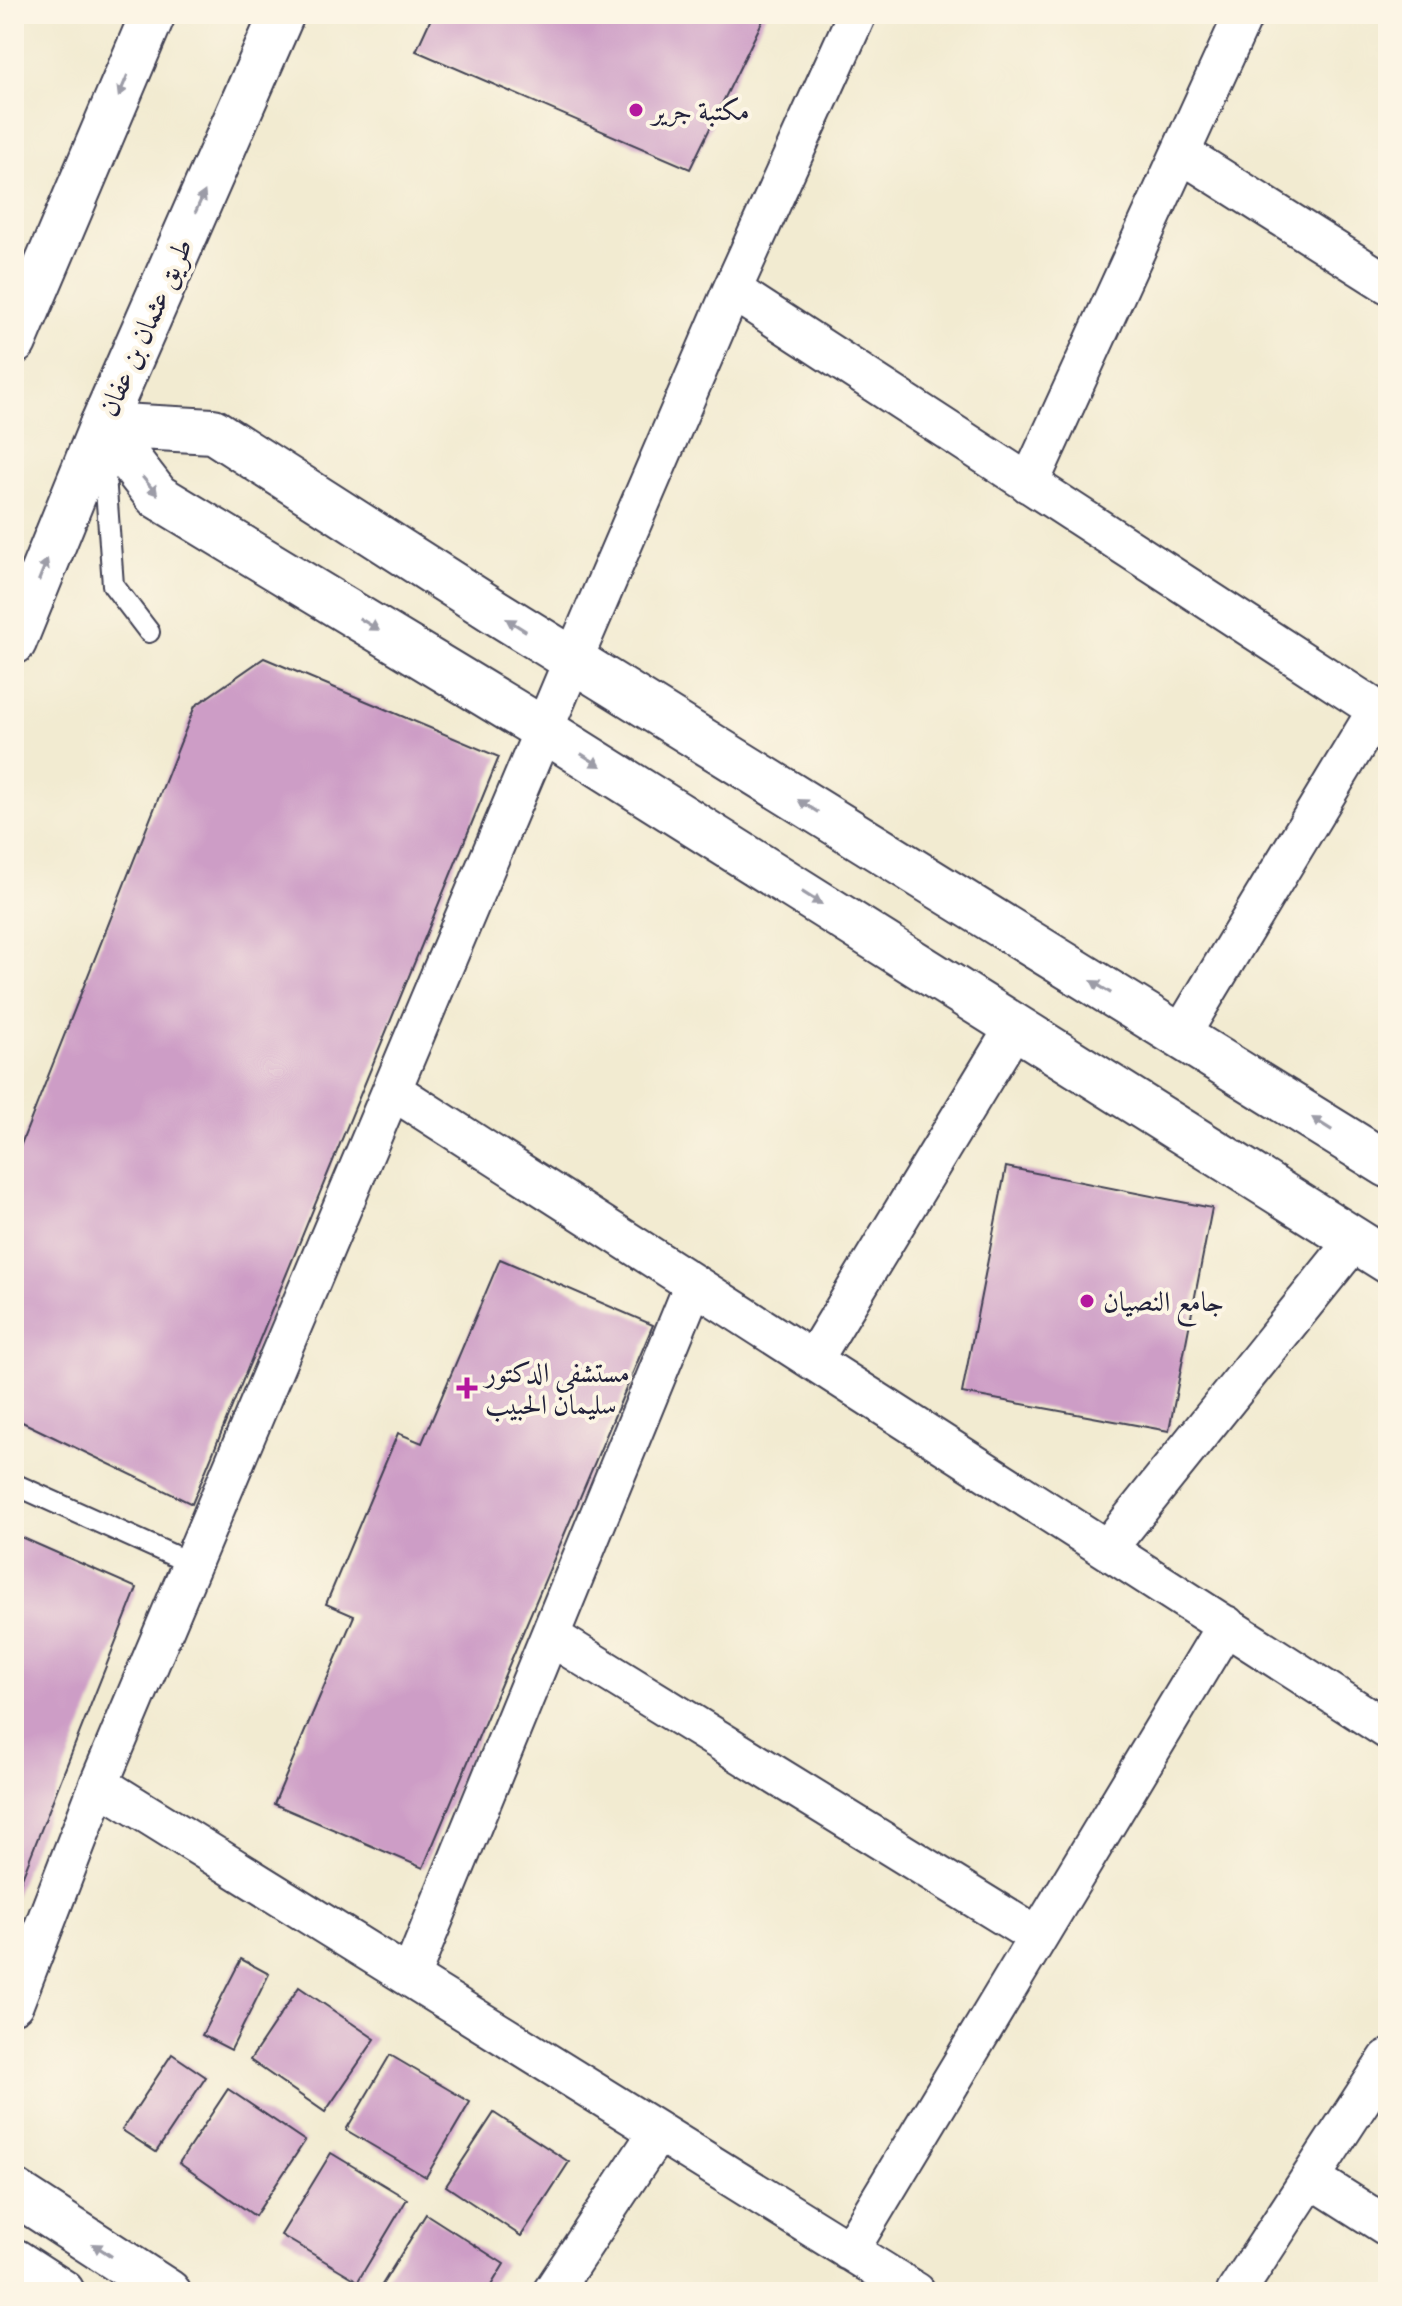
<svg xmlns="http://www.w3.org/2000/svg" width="1402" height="2306" font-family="'Libre Bodoni',Amiri,serif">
	<rect width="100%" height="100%" fill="#fcf5e5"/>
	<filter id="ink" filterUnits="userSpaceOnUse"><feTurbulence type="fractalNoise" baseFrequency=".0125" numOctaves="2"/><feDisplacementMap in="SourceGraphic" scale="16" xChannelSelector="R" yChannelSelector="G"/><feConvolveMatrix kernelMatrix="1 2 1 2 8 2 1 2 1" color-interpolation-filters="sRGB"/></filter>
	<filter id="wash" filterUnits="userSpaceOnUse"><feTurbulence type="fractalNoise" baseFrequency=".006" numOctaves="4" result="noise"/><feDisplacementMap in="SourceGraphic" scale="32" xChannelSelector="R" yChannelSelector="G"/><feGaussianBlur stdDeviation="1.8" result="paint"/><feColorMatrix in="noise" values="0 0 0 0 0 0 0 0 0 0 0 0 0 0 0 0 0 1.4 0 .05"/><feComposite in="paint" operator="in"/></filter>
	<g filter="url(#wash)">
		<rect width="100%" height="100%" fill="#f2ebd1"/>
		<g id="blocks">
			<path fill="#cd9dc6" d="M433 14H766L690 169 416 51Z
				M264 658 499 757 192 1504 14 1418V1162L195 706Z
				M1006 1167 1212 1208 1169 1431 962 1393Z
				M500 1259 653 1325 423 1868 274 1804 354 1616 326 1604 398 1433 422 1443Z
				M14 1534 137 1588 14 1898Z
				M241 1959 269 1974 231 2050 202 2035Z
				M299 1987 375 2039 325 2112 250 2060Z
				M172 2054 206 2077 156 2152 122 2130Z
				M390 2055 470 2102 426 2177 346 2130Z
				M228 2089 305 2141 255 2216 179 2163Z
				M494 2113 569 2162 521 2236 446 2186Z
				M331 2153 407 2199 358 2281 281 2235Z
				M426 2214 504 2264 487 2292H386L380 2288Z"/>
		</g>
	</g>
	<g filter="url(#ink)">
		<use href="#blocks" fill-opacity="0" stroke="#414052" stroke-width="2"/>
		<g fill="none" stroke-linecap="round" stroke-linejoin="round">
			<defs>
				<path id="service" d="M103 448 113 585 149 632
					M14 1484 192 1564"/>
				<path id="minor" d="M1181 153 1388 284
					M732 290 1388 717
					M1029 484 1244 14
					M1180 1036 1377 710
					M392 1090 1388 1730
					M813 1360 1016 1025
					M1107 1549 1355 1240
					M550 1636 1038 1937
					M99 1784 916 2292
					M410 1977 694 1284
					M14 2004 99 1784 573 660 732 290 857 14
					M1311 2178 1388 2227
					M849 2251 1226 1625
					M552 2292 658 2132
					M1236 2292 1388 2059"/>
				<path id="tertiary" d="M102 425 157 496 544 730 1388 1261
					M102 425 213 431 494 611 1388 1165
					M14 2192 168 2292
					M14 2261 62 2292"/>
				<path id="secondary" d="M14 342 153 14
					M14 642 102 425 282 14"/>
			</defs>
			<use href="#service" stroke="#414052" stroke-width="24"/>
			<use href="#minor" stroke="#414052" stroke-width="42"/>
			<use href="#tertiary" stroke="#414052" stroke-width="48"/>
			<use href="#secondary" stroke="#414052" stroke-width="48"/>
			<use href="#service" stroke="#fff" stroke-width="20"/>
			<use href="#minor" stroke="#fff" stroke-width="38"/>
			<use href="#tertiary" stroke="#fff" stroke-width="44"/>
			<use href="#secondary" stroke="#fff" stroke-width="44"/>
		</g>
		<defs><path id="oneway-solid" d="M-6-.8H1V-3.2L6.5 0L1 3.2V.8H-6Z" transform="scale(2)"/></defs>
		<g fill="#9c9ca7">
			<use href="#oneway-solid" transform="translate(123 86) rotate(113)"/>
			<use href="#oneway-solid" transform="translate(200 202) rotate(-66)"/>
			<use href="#oneway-solid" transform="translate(150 486) rotate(50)"/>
			<use href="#oneway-solid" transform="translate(43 570) rotate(-68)"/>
			<use href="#oneway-solid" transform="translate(369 624) rotate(31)"/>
			<use href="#oneway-solid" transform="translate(516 625) rotate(-148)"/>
			<use href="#oneway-solid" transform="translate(591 760) rotate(32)"/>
			<use href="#oneway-solid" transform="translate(808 806) rotate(-148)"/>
			<use href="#oneway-solid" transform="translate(812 898) rotate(32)"/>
			<use href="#oneway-solid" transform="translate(1101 987) rotate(-148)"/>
			<use href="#oneway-solid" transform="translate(1322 1124) rotate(-148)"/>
			<use href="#oneway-solid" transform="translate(102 2250) rotate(-147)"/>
		</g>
	</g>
	<g fill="#b5179e" stroke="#fcf5e5" stroke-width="3">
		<circle cx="636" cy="110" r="8"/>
		<circle cx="1087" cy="1301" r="8"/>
		<path d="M463 1376h8v8h8v8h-8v8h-8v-8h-8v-8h8z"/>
	</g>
	<g text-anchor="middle" stroke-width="8" stroke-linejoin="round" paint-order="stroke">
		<g font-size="28" fill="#22223b" stroke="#fcf5e5" text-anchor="start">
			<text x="652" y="120">مكتبة جرير</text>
			<text x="1103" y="1311">جامع النصيان</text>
			<text x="485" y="1382">مستشفى الدكتور<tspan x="485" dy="32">سليمان الحبيب</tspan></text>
		</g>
		<g font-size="28" fill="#22223b" stroke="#fcf5e5">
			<text transform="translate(145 327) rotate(-66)" y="10">طريق عثمان بن عفان</text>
		</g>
	</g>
	<rect width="1402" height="2306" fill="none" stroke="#fcf5e5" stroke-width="48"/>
</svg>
